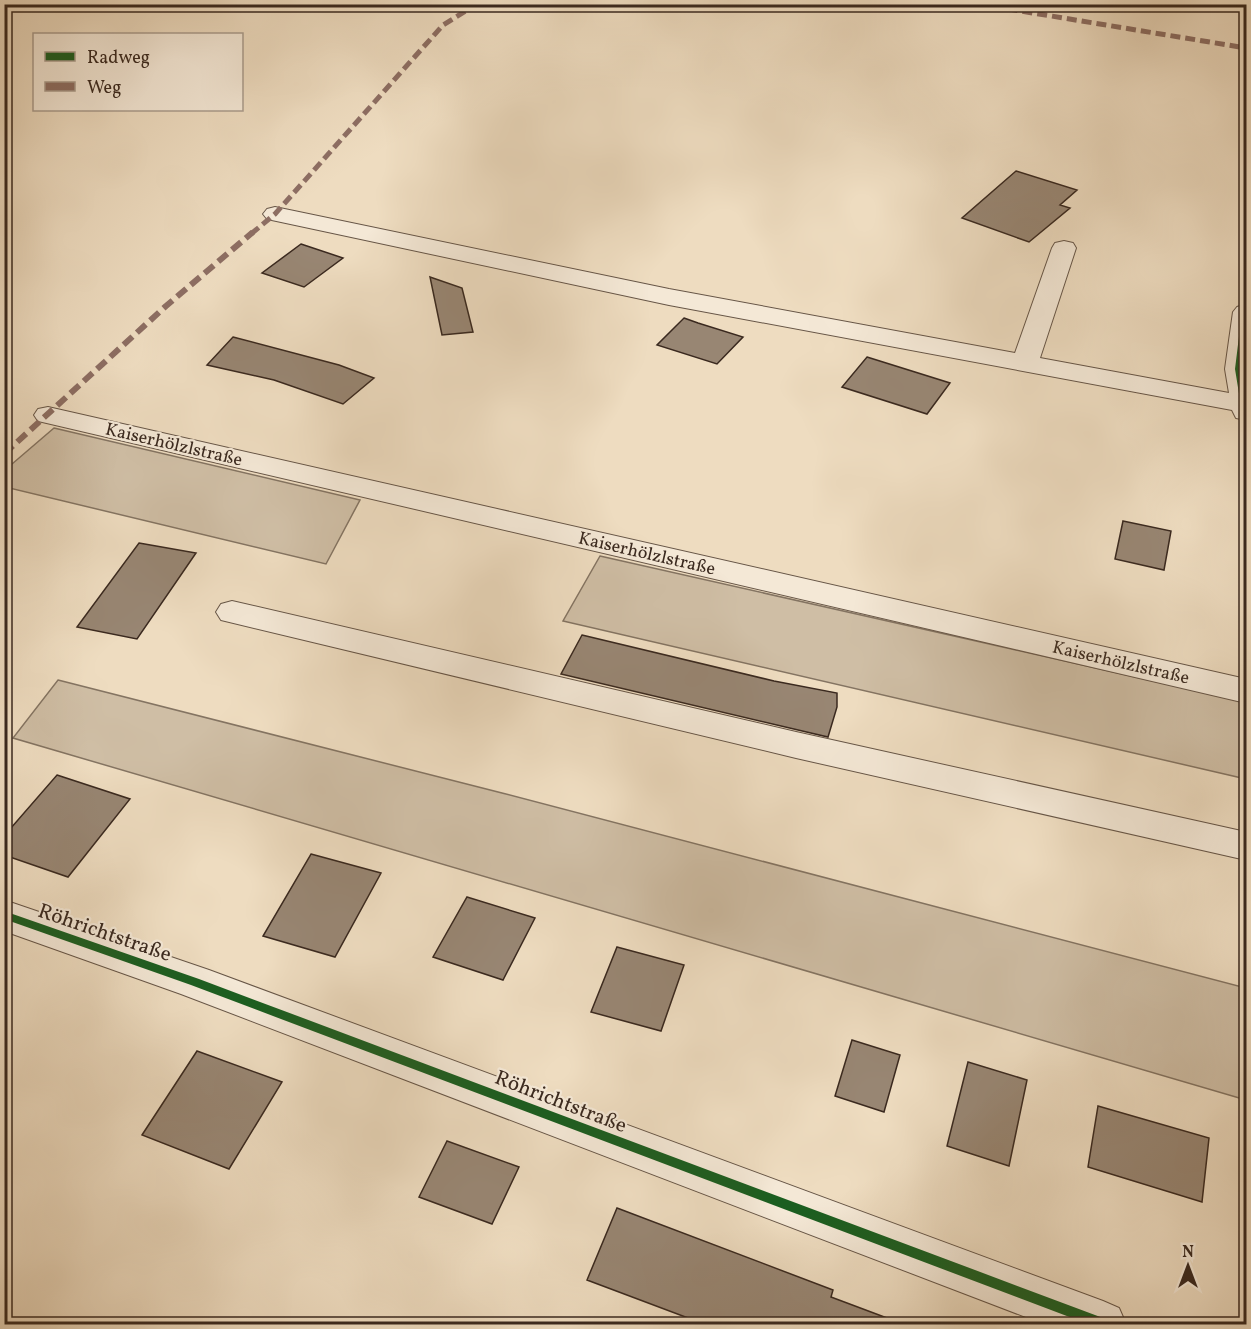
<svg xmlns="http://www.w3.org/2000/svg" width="1251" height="1329" font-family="Vollkorn,serif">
	<rect width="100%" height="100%" fill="#eedcc0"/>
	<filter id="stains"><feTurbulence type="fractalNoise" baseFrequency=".00333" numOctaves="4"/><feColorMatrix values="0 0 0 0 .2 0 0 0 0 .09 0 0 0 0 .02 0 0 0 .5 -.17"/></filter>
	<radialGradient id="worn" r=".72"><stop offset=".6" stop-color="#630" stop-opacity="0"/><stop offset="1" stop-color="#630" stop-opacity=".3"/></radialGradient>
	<path fill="#cfbea5" stroke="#847462" stroke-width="1.5" d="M54 428 360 500 326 564 5 487V470Z
		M600 556 1246 702V779L563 621Z
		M58 680 502 793 1246 988V1100L13 738Z"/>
	<path fill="#988673" stroke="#3a291f" stroke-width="1.5" d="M1016 171 1077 190 1060 205 1070 208 1029 242 962 218Z
		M301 244 343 258 304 287 262 273Z
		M430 277 462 288 473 332 442 335Z
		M684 318 698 323 743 337 717 364 657 345Z
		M233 337 339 365 374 378 343 404 274 380 207 365Z
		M867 357 950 383 927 414 842 387Z
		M1123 521 1171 531 1164 570 1115 559Z
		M139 543 196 553 137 639 77 627Z
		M582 635 774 681 837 693V707L828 737 561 674Z
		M57 775 130 799 68 877 4 855V836Z
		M311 854 381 873 335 957 263 936Z
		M467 897 535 918 503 980 433 957Z
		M617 947 684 965 661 1031 591 1012Z
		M852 1040 900 1055 884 1112 835 1096Z
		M197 1051 282 1082 229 1169 142 1135Z
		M968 1062 1027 1080 1009 1166 947 1146Z
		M1098 1106 1209 1138 1202 1202 1088 1167Z
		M447 1141 519 1167 492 1224 419 1197Z
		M617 1208 833 1290 831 1297 895 1321 894 1324H704L587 1280Z"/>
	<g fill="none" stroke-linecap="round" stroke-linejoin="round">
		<defs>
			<path id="minor" d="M275 207 669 289 1015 353 1052 248 1055 243 1064 241 1073 243 1076 248 1040 358 1229 393 1225 369 1233 312 1237 307 1246 304V420L1236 418 1232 410 669 305 267 219 263 214 267 209Z
				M48 407 1246 679V703L38 421 34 415 38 409Z
				M232 601 796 732 1246 832V860L796 758 221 620 216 612 221 604Z
				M4 900 209 970 1103 1301 1119 1308 1126 1324H1044L181 994 4 931Z"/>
		</defs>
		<use href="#minor" stroke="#675647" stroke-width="2"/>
		<use href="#minor" fill="#f4e8d6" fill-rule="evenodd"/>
		<path stroke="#8d6e63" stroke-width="5" stroke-dasharray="10 5" stroke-linecap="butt" d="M978 4 1246 48
			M251 234 275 214 443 25 477 4"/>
		<path stroke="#8d6e63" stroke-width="6" stroke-dasharray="12 6" stroke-linecap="butt" d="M4 454 166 306 253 232"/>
		<defs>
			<path id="cycleway" d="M1246 310V337L1243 369 1246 392V414L1242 412 1235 369 1242 312Z
				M4 911 199 979 1103 1318 1107 1320 1109 1324H1088L191 985 4 919Z"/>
		</defs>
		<use href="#cycleway" stroke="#f4e8d6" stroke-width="4"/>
		<use href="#cycleway" fill="#1b5e20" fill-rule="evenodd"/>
	</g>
	<g text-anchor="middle" stroke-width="4.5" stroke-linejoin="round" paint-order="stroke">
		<g font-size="18" fill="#3a291f" stroke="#f4e8d6">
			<text transform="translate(174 444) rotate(13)" y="6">Kaiserhölzlstraße</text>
			<text transform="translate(647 553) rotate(13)" y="6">Kaiserhölzlstraße</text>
			<text transform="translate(1121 662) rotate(13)" y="6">Kaiserhölzlstraße</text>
		</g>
		<g font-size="21" fill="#3a291f" stroke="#f4e8d6">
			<text transform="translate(105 932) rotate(19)" y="7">Röhrichtstraße</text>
			<text transform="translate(561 1101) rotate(21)" y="7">Röhrichtstraße</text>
		</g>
	</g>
	<rect width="1251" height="1329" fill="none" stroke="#eedcc0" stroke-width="24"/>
	<rect x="6" y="6" width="1239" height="1317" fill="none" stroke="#3a291f" stroke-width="3"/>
	<rect x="12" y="12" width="1227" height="1305" fill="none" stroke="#3a291f" stroke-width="1.5"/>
	<rect x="33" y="33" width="210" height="78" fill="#f4e8d6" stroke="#aa9c8d" stroke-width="1.5"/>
	<rect x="45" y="52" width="30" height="9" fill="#1b5e20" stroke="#aa9c8d" stroke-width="1.5"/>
	<text x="87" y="63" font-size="18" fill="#3a291f">Radweg</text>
	<rect x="45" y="82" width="30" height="9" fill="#8d6e63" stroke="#aa9c8d" stroke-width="1.5"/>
	<text x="87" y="93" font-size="18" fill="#3a291f">Weg</text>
	<g transform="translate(1188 1266)" stroke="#f4e8d6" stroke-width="4.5" paint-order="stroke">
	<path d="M0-4.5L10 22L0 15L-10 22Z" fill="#3a291f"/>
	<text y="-9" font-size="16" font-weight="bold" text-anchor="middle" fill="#3a291f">N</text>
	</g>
	<rect width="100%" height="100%" filter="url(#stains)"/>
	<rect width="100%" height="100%" fill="url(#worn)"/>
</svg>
